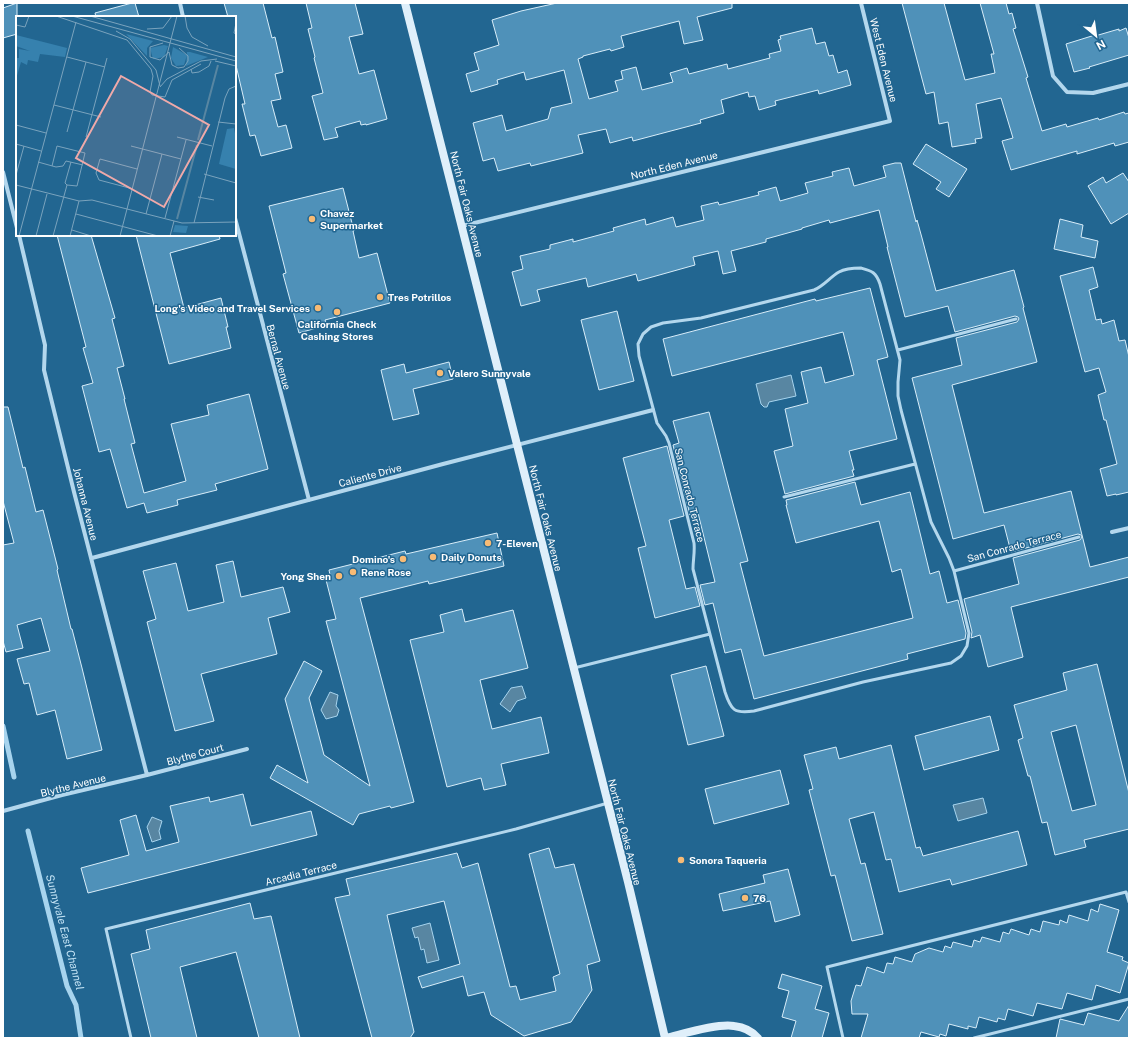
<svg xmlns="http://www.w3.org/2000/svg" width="1132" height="1041" font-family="'Public Sans',sans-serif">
	<rect width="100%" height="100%" fill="#226691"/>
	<path fill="#5886a2" stroke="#a7d4ee" d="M791 375 796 396 769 402 767 407H764L761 404 756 384Z
		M522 686 526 698 517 701 510 712 500 704 511 688Z
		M330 692 338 695 336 706 339 710 337 716 326 719 321 710Z
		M983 798 987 813 958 821 953 805Z
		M152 817 162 821 159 831 161 839 152 842 147 827Z
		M430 923 439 960 427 963 424 949 421 950 418 937 415 938 412 928Z"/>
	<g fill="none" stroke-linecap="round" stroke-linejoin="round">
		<path stroke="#a7d4ee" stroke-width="5" d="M3 726 14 777
			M28 831 67 986 76 1005 81 1038"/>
	</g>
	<path fill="#4f91b9" stroke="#d8edf9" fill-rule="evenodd" d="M17 3V34L3 38V8Z
		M132 3H135L139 17H96L95 13Z
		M224 3H263L272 38 275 37 283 72 275 74 281 99 271 101 278 127 286 125 292 148 261 156 255 135 250 136 242 104H245L235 61V17H228Z
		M306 3H355L363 34 349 37 359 74 374 70 387 119 366 125V124L361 125 360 121 335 128 338 137 324 140 312 96 323 93 314 58 315 57 308 29 312 28Z
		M557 3H732V8L697 17 703 40 684 44 679 21 621 36 624 47 611 51 610 49 583 56V57L578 59 589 99 618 91 615 81 623 79 621 71 636 67 642 90 673 82 670 73 687 68 689 74 727 64 728 69 770 58 769 54 781 51 778 40 781 39 780 36 812 28 816 44 825 42 829 56 833 55 838 73 847 70 851 85 819 94 818 90 775 101 776 105 759 110 755 96 749 97 748 92 721 100 724 113 700 120 701 123 633 141 632 137 610 143 606 129 578 135 583 153 531 166 530 163 498 171 494 158 483 161 473 123 502 115 506 131 548 119 551 108 572 103 564 70 526 80 524 72 497 80 498 84 471 92 466 74 479 70 474 53 499 45 492 20 521 11Z
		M902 3H944L965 80 995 73 991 54H994L980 3H1006L1009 14 1012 13 1016 28 1013 29 1028 77 1026 78 1042 131 1066 124 1067 127 1098 118 1099 120 1124 112 1125 114 1129 113V142L1115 146 1114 143 1077 154V151L1011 170 1002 141 1013 138 1001 98 976 104 982 138 975 139 976 143 952 147 948 122 939 124 934 92 926 94Z
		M1126 28 1129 38V55L1089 67 1090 68 1074 72 1066 44 1095 35V36L1119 29V31Z
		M926 144 967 169 949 197 936 189 941 182 913 164Z
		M895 163H901L916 222 917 220 922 238 936 291 1014 270 1024 307 1023 308 1037 362 952 385 984 513 1071 491 1090 567 1129 557V577L1011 607 1023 657 988 667 980 635 971 638 972 632 964 599 1019 584 1013 558 1080 540 1082 537 1081 535 1078 534 1011 552 1004 525 953 539 912 378 962 365 956 338 1017 322 1019 319 1018 317 1015 316 955 332 948 306 905 317 887 247H888L879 210 830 223 829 220 802 228V229L766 239V242L731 251 736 271 723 274 718 251 693 257 695 265 638 281 636 274 588 287 586 278 537 290 540 301 521 306 512 272 523 269 520 256 550 249V245L573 239V242L614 231 613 228 645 219 646 225 673 217 676 227 704 220 701 206 718 202 719 205 759 195 758 192 776 187 780 201 808 193 805 183 833 176 832 172 849 168 854 186 886 177 883 166Z
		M1123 173 1129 182V213L1111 224 1088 186 1103 177 1106 183Z
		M343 188 354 231H353L359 258 377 253 390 303 325 320 327 325 299 333 283 274 286 273 269 206Z
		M1060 219 1083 225 1081 237 1098 241 1095 258 1054 249Z
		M57 235H91L115 318 112 319 124 366 117 368 125 399H124L135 443 131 444 144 493 186 481 171 424 209 415 207 405 249 394 268 469 215 484 217 490 177 500 178 505 147 513 144 503 127 508 110 449 99 452 82 386 93 383 83 348 86 347Z
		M136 235H219L220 239 170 253 184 308 221 298 228 327H226L231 348 169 364Z
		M1093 267 1098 287 1089 290 1096 320 1101 319 1102 324 1114 320 1119 341 1125 340 1129 357V492L1116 495V494L1107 496 1100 469 1117 464 1106 420H1104L1098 395 1106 392 1099 368 1085 372 1060 276Z
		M870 288 888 357 877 360 897 439 849 451 854 470H852L854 476 785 494 774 451 793 446 785 409 808 403 801 372 821 367 825 383 854 375 843 332 672 376 663 339 815 299 816 301Z
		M617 311 634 381 599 390 581 320Z
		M449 362 453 379 413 389 419 414 393 420 381 370 404 364 406 373Z
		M3 407H8L23 468 25 467 36 512 43 510 58 569 57 570 71 629H72L82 668 102 750 67 759 55 710 37 715 29 683 24 684 17 659 50 651 41 618 17 625 23 648 6 652 3 641V545L14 543 3 501Z
		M709 412 748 561 740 563 764 656 913 618 901 569 892 572 879 521 796 543 786 505H787L786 500 855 482 861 505 910 492 930 574 939 571 947 603 958 600 966 633 965 639 907 654 908 659 754 699 741 649 725 653 713 603 705 605 700 585 715 582 698 513 690 515 673 445 679 443 673 421Z
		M667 446 684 516 669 520 686 589 695 587 700 606 655 618 638 548 646 546 623 458Z
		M497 533 504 566 429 584 428 581 360 598 414 802 391 808 390 806 359 814 353 825 270 778 277 765 308 783 285 699 304 661 322 671 309 698 324 755 370 786 326 621 336 619 325 576 330 575 329 570 405 551 406 554Z
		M233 561 241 597 283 587 290 612 268 618 277 654 201 674 214 721 175 731 147 622 156 619 143 571 176 563 188 611 224 602 216 565Z
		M462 609 465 622 513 610 528 668 480 680 492 729 541 717 549 753 501 764 506 785 484 790 481 778 447 787 410 640 444 632 440 615Z
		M1097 664 1129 793V829L1084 840 1086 847 1055 855 1047 822 1042 823 1030 776H1028L1018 740 1023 738 1014 705 1067 690 1063 673ZM1076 725 1096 805 1072 811 1051 732Z
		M706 666 724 736 688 745 671 675Z
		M990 716 999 750 924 770 915 736Z
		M891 745 916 848 920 847 923 856 1018 831 1027 865 952 885 950 879 899 892 891 859 886 860 874 812 849 819 861 864 865 863 883 934 852 941 835 875 831 876 809 790 813 789 804 755 836 747 839 759Z
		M780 770 789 804 714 824 705 789Z
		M243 794 251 826 311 811 317 835 88 893 81 868 129 855 120 820 136 815 146 851 179 842 170 806 209 797 210 802Z
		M549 848 555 868 574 864 600 961 587 965 592 990 571 1022 524 1036 491 1015 484 992 468 996 463 976 422 988 418 977 460 964 444 901 387 915 414 1032 410 1038H372L335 898 350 895 346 879 457 853 462 868 478 863 510 987 516 986 520 1000 556 991 553 977 560 974 529 854Z
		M788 869 800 915 775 922 770 901 723 911 719 894 765 883 763 875Z
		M250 903 254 919 271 916 300 1038H259L236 952 180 967 197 1038H151L131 954 150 949 146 930Z
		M1100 904 1119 910 1107 952 1123 957 1122 960 1129 963 1120 993 1096 985 1092 1000 1067 993 1062 1009 1037 1003 1033 1016 1008 1009 1005 1020 998 1018 997 1022 979 1017 976 1028 968 1026V1029L949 1024 946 1036 940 1034 939 1037 921 1032 919 1038H861L868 1014H852L851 1001 856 985 861 986 867 967 884 973 887 963 893 964 895 957 912 962 915 954 929 948 943 952 945 946 951 948 953 942 972 947 974 940 980 942 982 937 1000 942 1003 932 1009 934 1011 929 1029 935 1031 929 1040 932 1043 921 1059 925 1060 920 1067 923 1069 915 1088 921 1091 909 1098 912Z
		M782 974 822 986 815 1009 829 1013 822 1038H791L796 1021 782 1017 789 991 778 988Z
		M1129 1005V1038H1056L1060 1019 1084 1025 1088 1013 1119 1021Z"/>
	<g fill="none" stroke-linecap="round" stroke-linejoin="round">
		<path stroke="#b3d7ed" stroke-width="3" d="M861 268C872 271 876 272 880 284L900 360 898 382V396L901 410 931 522 949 558 954 571 969 633 967 646 961 656 951 663 863 682 754 711C734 714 731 710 725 692L693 569C693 560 695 552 694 543L669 443 666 436 657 423 639 356 638 344 643 334 651 327 663 323 701 318 814 290C824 286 830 277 839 272 846 268 854 268 861 268Z
			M898 350 1016 319
			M784 497 915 464
			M954 571 1079 537
			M574 668 710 634
			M131 1038 106 929 516 829 608 803
			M843 1038 827 967 1126 892 1129 902
			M974 1038 1129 999"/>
		<path stroke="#b3d7ed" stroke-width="4" d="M180 3 183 17
			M1037 3 1053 76 1067 92 1093 93 1129 84
			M3 172 17 228
			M235 218 309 500
			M462 226 890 121 861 3
			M19 235 45 345 44 370 74 492 147 775
			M1112 532 1129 528
			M92 558 443 464 653 410
			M3 811 62 795 147 775 247 749"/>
		<path stroke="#dfeffa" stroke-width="8" d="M405 3 628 882 665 1038
			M666 1038C683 1034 718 1023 734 1026 743 1027 752 1031 758 1038"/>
	</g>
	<g fill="#f8bb75" stroke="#226691" stroke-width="1.5">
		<circle cx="312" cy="219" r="4"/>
		<circle cx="380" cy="297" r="4"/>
		<circle cx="318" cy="308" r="4"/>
		<circle cx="337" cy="312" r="4"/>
		<circle cx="440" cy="373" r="4"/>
		<circle cx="488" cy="543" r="4"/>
		<circle cx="433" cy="557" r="4"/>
		<circle cx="403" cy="559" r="4"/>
		<circle cx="353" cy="572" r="4"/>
		<circle cx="339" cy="576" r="4"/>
		<circle cx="681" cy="860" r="4"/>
		<circle cx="745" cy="898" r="4"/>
	</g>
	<g text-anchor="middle" stroke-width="3" stroke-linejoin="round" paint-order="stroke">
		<g font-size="10" fill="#fff" stroke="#226691">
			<text transform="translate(884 60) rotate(76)" y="4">West Eden Avenue</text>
			<text transform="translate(674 165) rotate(-14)" y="4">North Eden Avenue</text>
			<text transform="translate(467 204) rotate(76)" y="4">North Fair Oaks Avenue</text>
			<text transform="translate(279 357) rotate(75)" y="4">Bernal Avenue</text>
			<text transform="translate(370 475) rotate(-15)" y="4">Caliente Drive</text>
			<text transform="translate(690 495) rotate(76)" y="4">San Conrado Terrace</text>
			<text transform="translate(86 504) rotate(76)" y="4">Johanna Avenue</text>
			<text transform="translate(546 518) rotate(76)" y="4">North Fair Oaks Avenue</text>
			<text transform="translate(1014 546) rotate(-15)" y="4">San Conrado Terrace</text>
			<text transform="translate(195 754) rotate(-15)" y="4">Blythe Court</text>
			<text transform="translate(73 785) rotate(-14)" y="4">Blythe Avenue</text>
			<text transform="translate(625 832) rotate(76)" y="4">North Fair Oaks Avenue</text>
			<text transform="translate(301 873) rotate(-14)" y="4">Arcadia Terrace</text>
		</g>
		<g font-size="10" font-weight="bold" fill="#fff" stroke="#226691" text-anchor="start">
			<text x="320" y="217">Chavez<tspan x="320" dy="12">Supermarket</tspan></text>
			<text x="388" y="301">Tres Potrillos</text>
			<text x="310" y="312" text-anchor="end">Long's Video and Travel Services</text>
			<text x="337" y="328" text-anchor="middle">California Check<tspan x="337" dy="12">Cashing Stores</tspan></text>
			<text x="448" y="377">Valero Sunnyvale</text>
			<text x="496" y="547">7-Eleven</text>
			<text x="441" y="561">Daily Donuts</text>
			<text x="395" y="563" text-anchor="end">Domino's</text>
			<text x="361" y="576">Rene Rose</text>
			<text x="331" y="580" text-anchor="end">Yong Shen</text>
			<text x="689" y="864">Sonora Taqueria</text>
			<text x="753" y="902">76</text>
		</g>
		<g font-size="11" font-style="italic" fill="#c2e2f4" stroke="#226691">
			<text transform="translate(65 932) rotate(75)" y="4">Sunnyvale East Channel</text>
		</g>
	</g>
	<g transform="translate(16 16)">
		<rect width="220" height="220" fill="#226691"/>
		<path d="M110 18 137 25 131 32V40ZM0 19 51 32 49 41 24 38 22 46 12 44 11 49 5 46 0 63V42H3V33L14 35 0 30ZM148 29 152 30 148 41 137 43 134 32ZM157 31 171 39 168 49 160 50 155 42ZM171 36H174L192 41 170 50ZM218 112 220 123V153L203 148 211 113ZM159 209 172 210 170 217 157 216Z" fill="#3681ae"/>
		<path fill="none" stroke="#5886a2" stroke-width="2" d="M182 124 202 49M161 203 181 129"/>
		<path fill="none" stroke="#7aa3bd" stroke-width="1" d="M40 0 111 24 135 53 137 60 134 76 136 79 149 81 156 64 185 48M56 0 220 45M74 0 220 41M91 0H104M169 0 171 12 176 21 192 30M220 7 218 17 220 18M0 9 9 11 13 0M131 13 147 12 156 0M100 15 114 23 140 54 144 70M147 27 134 31V41L144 44 153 36M153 36 156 49 162 52 168 51 172 45V40L163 32M51 41 89 51M199 45 220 50M175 53 176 57 183 56 193 50 195 45M144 71 151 63 185 45 201 43M38 89 85 101M202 106 220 108M0 109 30 117M51 116 70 46M70 121 91 42M161 121 196 130M0 128 25 135M115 130 165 143M22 146 40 151 47 150 50 145 67 149M36 150 41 130 69 137 61 170 51 169M188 158 220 167M0 159 8 130M0 169 63 185 76 184 111 193M117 173 83 164 80 157 84 143 121 153M182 181 198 184M111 193 166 207 220 206M60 198 142 220M130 198 146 138M149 202 170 124M178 207 209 82 213 73 220 70M56 214 75 220M3 220 60 6M20 220 31 178M37 220 51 169 49 167 55 146M54 220 63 185M104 220 161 0M154 220 158 205"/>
		<path fill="#efa9a9" fill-opacity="0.15" stroke="#efa9a9" stroke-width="2" d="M105 60 193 109 148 191 60 142Z"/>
		<rect width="220" height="220" fill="none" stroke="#fff" stroke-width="2"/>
	</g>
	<rect width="1132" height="1041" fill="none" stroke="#ffffff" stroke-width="8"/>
	<g transform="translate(1096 36) rotate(151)" stroke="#226691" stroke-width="3" paint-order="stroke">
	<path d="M0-3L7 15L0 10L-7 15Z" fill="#ffffff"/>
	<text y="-6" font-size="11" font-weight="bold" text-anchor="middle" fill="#ffffff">N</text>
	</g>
</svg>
